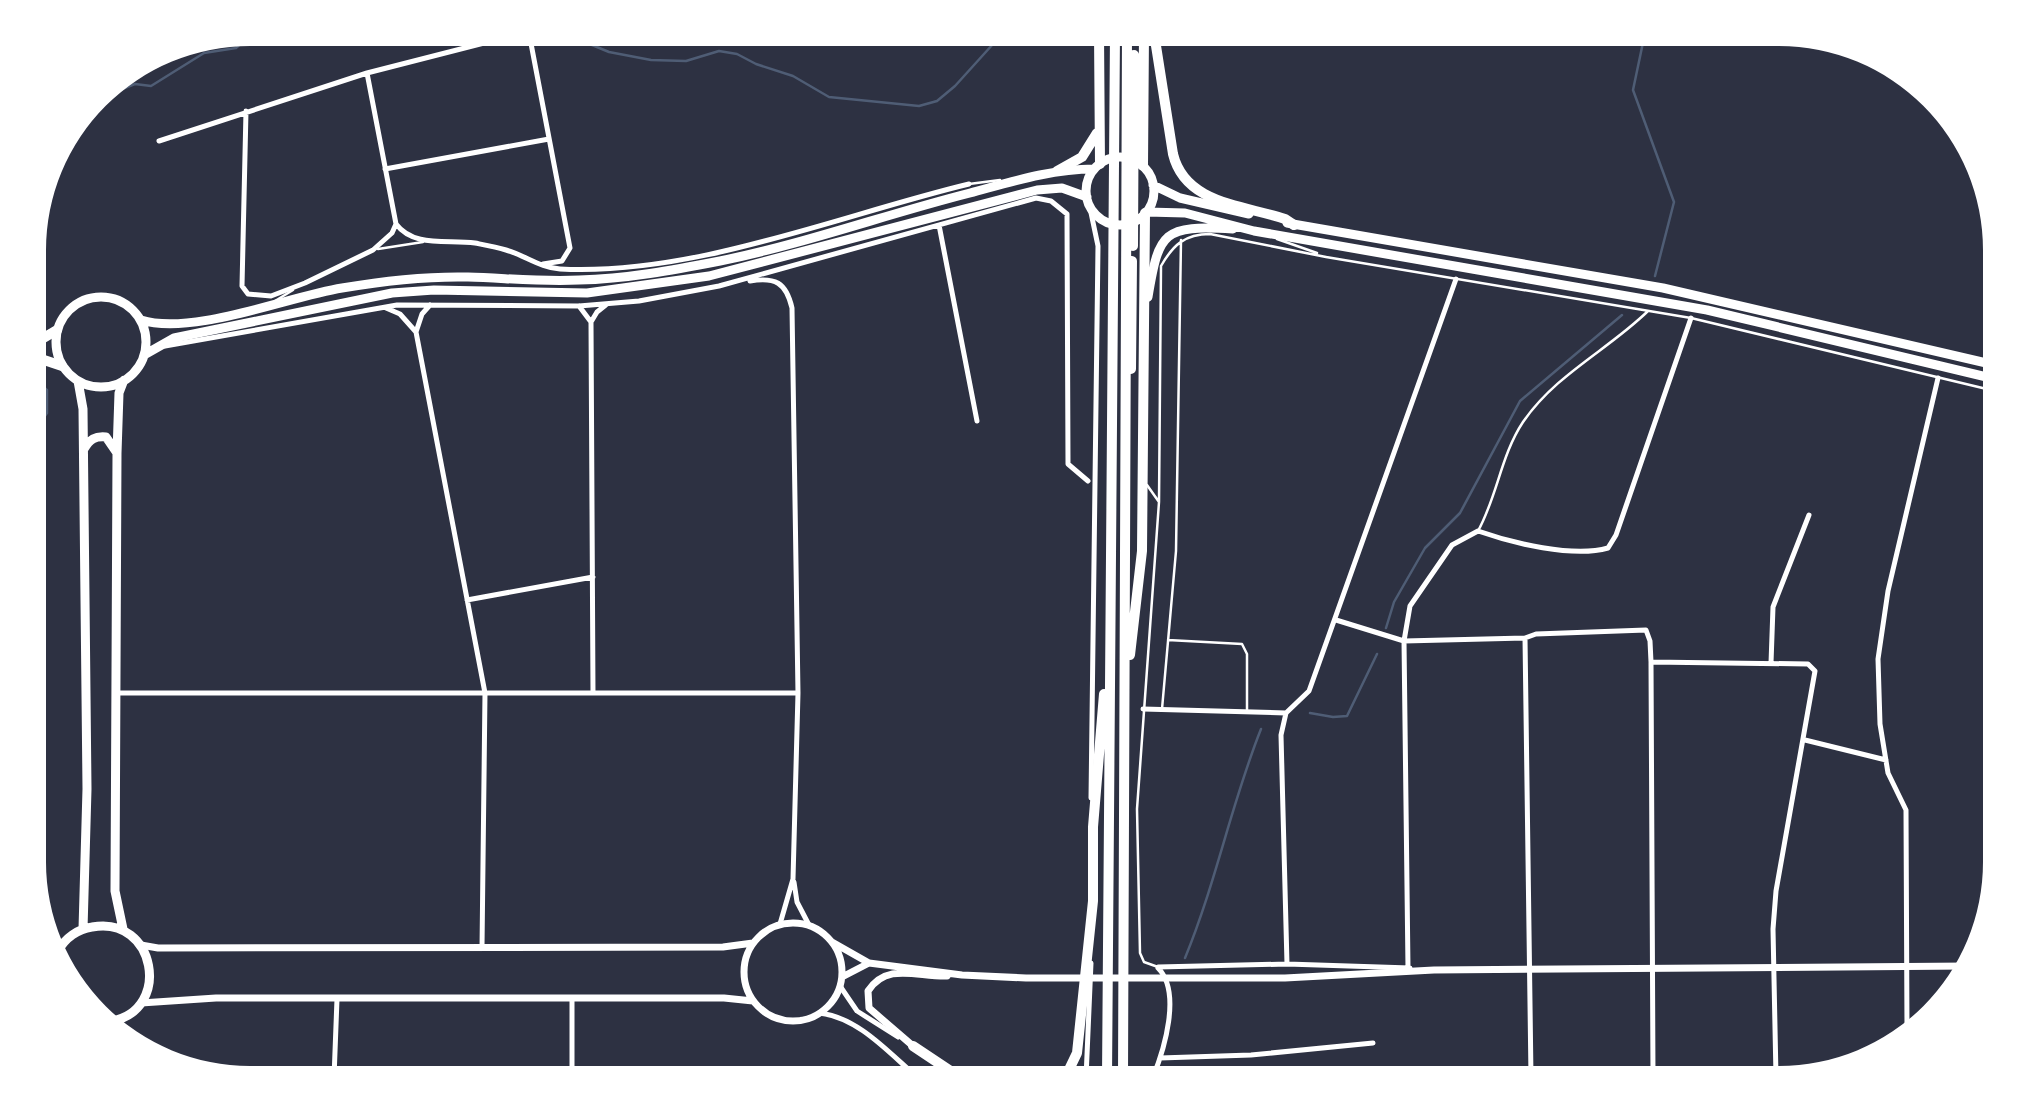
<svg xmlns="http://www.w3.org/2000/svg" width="2029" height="1111" font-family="Montserrat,sans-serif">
	<rect width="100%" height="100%" fill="#2d3142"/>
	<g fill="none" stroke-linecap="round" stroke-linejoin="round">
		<path stroke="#4f5d75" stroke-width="2.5" d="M563 33 609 52 651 60 686 61 719 51 737 54 756 64 793 76 829 97 919 106 937 101 955 86 1003 33
			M1645 33 1633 90 1674 202 1655 276
			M102 93H112L135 84 151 86 204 53 236 48 253 33
			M35 380 47 390V413L35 430
			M1386 628 1394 602 1425 548 1460 513 1520 401 1622 315
			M1310 713 1333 717 1347 716 1377 654
			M1185 958C1216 883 1231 804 1261 729"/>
		<path stroke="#fff" stroke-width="2.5" d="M969 184 1000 180
			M1277 239 1317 253
			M378 249 423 242
			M1326 257 1691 318 1995 391
			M275 301 293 290
			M1147 485 1159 502
			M1478 531C1497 497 1501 455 1523 422 1556 374 1608 350 1648 311
			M1168 640 1242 644 1247 654V712
			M1162 709 1176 551 1181 240
			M1158 967 1144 962 1140 953 1137 809 1159 502 1161 266C1173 245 1185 234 1210 234L1326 257"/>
		<path stroke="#fff" stroke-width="5" d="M529 33 570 248 562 261 543 264
			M367 73 396 224C414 248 448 239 475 243 485 245 496 247 506 250 524 255 541 268 560 269 694 276 840 215 969 184
			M246 111 242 286 248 294 271 296 305 283 373 250 392 233 396 224
			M159 141 367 73 523 33
			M385 169 549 139
			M1090 208 1098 246 1091 798
			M939 225 977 421
			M750 281C775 277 786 282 792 308L798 693 793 879 780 924
			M579 306 591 322
			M386 308 400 314 416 332 485 693 482 948
			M416 332 422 314 430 305
			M165 346 397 305 579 306 639 301 719 286 1036 198 1051 201 1067 214 1068 464 1088 481
			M467 600 593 577
			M1336 620 1404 641 1525 638 1536 634 1646 630 1650 641 1651 662 1653 1077
			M1525 638 1531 1077
			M1651 662 1808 664 1815 671 1776 891 1773 929 1776 1077
			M1771 663 1773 607 1809 515
			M117 693H798
			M593 693 591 322 597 312 607 304
			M1143 709 1286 713 1309 691 1456 279
			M1286 713 1281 735 1287 964
			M1805 740 1886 760
			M794 882 797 902 809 925
			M1158 967 1287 964 1410 968
			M1408 968 1404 641 1410 606 1452 545 1478 531C1512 543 1573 558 1608 548L1616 535 1691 318
			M840 986 857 1011 898 1037
			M572 998V1078
			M819 1013C858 1017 889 1053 918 1078
			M1907 1029 1906 810 1888 773 1880 724 1878 659 1888 591 1938 378
			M1160 1058 1251 1055 1373 1043
			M1153 1077C1164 1050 1182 992 1158 968
			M334 1078 337 999
			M1086 1078 1091 963"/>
		<path stroke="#fff" stroke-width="7" d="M744 972a49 49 0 1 1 98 0a49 49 0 1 1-98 0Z
			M832 942 869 963 962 975 1026 978H1285L1434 970 1968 966
			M141 945 158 948 723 947 753 943
			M842 977 869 963
			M141 1003 216 998H724L753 1001
			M913 1046 869 1008 868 991C887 962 917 977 947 976"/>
		<path stroke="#fff" stroke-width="9" d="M1086 191a34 34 0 1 1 68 0a34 34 0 1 1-68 0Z
			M1153 185 1180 198 1249 214
			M1147 212 1185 213 1254 231 1707 310 1995 379
			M1287 223 1663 288 1995 365
			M1148 297C1159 231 1163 225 1233 229
			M56 342a45 45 0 1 1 90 0a45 45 0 1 1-90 0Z
			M141 320C192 336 287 297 342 288 383 281 426 276 468 277 505 278 542 282 579 280 626 279 674 270 720 261 804 244 887 214 970 193 1011 182 1051 169 1094 169
			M144 355 174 338 392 293 434 290 587 293 709 276 1037 190 1062 188 1087 197
			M78 381 83 409 87 789 83 929
			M84 449C90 439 95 436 106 437L117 453
			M123 929 115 891 117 453 119 393 124 380
			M58 951C65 938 78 929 92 927 156 915 172 1010 112 1021"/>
		<path stroke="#fff" stroke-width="10" d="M1099 33 1100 164
			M1154 33 1173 154C1185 204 1243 205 1285 219L1294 225
			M1143 166 1144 33
			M1057 171 1082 157 1097 133
			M1133 246 1134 55
			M35 343 57 330
			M35 357 62 366
			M1131 369 1132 261
			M1130 655 1142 551 1145 213
			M913 1046 961 1078
			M1123 1077 1127 33
			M1065 1078 1077 1053 1093 901V827L1104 694
			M1107 1078 1115 33"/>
	</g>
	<path d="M0 0H2029V1111H0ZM250 46H1779A204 204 0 0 1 1983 250V862A204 204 0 0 1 1779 1066H250A204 204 0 0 1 46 862V250A204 204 0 0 1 250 46Z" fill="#fff" fill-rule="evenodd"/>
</svg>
